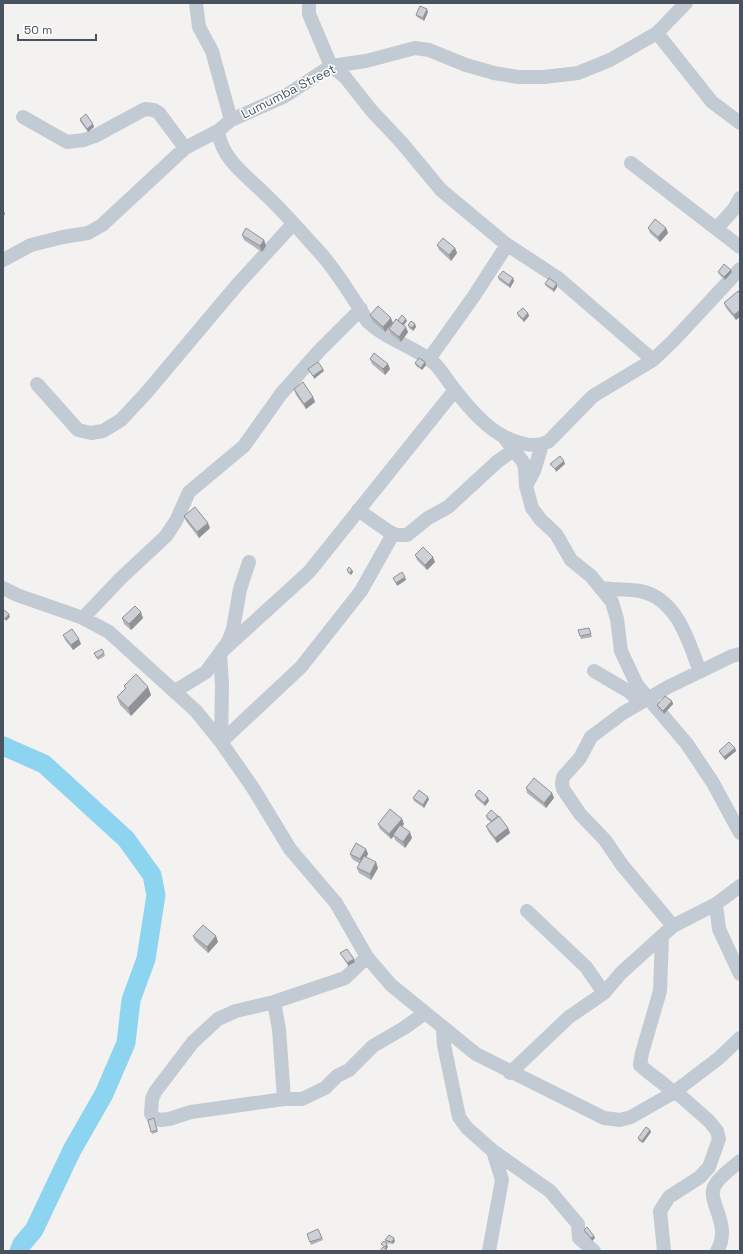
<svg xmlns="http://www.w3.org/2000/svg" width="743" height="1254" font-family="'Space Grotesk',sans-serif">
	<rect width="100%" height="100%" fill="#f4f1f1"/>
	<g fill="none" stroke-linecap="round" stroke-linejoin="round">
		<path stroke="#8cd4ef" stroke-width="19" d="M3 746 44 764 126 839 152 875 156 895 146 959 131 1000 126 1043 104 1094 72 1150 34 1230 22 1244 19 1251"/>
		<path stroke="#c2cbd3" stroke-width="14" d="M196 3 199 27 212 51 231 120
			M309 3V14L331 66 345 77 371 110 402 143 441 190 506 244 558 278 653 360
			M657 33 712 102 740 123
			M23 117 67 142 84 140 95 136 145 109 154 110 159 113 185 148
			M218 131C222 160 247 176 266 195 285 213 304 235 322 255 337 272 348 291 360 309 363 313 365 319 368 322 388 341 415 346 435 364 443 372 448 382 455 390 468 407 484 426 503 436 517 443 536 449 549 441L593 396 653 360 674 340 740 269
			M631 163 740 247
			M717 228 734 209 740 198
			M3 260 31 245 63 237 88 233 102 225 185 148 218 131 231 120 285 96 331 66 366 61 415 48 429 50 466 65 494 73 518 77H544L578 73 610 60 657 33 686 3
			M429 359 474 296 507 245
			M37 384 78 430 91 433 103 431 121 420 147 392 237 285 293 224
			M503 436 523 462 525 468 526 486 532 508 540 519 556 534 571 560 591 576 612 602 617 619 621 651 637 685 687 744 713 783 740 833
			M527 484 534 471 542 445
			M358 510 388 531 396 535H407L428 518 448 507 498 461 514 450
			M3 588 17 595 83 618 109 632 196 711 221 742 253 788 290 849 336 903 367 957 391 985 476 1054 604 1118 620 1120 631 1117 673 1093 719 1058 740 1038
			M602 588C614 590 628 589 640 591 677 598 689 642 700 672
			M83 618 120 579 166 536 176 521 189 492 244 446 281 394 319 351 361 309
			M594 671 628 691 641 702
			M175 691 206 672 228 642 233 629 240 589 249 562
			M221 742 222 685 220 653 309 572 455 390
			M221 742 301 667 361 591 393 534
			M716 904 719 929 740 974
			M527 911 586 967 604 993
			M673 926 622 865 605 840 580 814 563 789 562 784 563 777 580 758 591 737 623 713 668 687 732 656 740 654
			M662 937 660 991 642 1053 640 1065C651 1076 663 1081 673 1093
			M367 957 345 978 274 1002 236 1011 218 1019 193 1042 155 1092 152 1099 151 1114 154 1118 161 1120 169 1119 191 1112 284 1099H302L325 1088 337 1076 349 1070 373 1046 404 1028 425 1013
			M274 1002 279 1029 284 1099
			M443 1029 444 1045 459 1117 467 1128 493 1151 550 1191 578 1224 579 1238 594 1251
			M510 1073 569 1017 604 993 621 973 673 926 716 904 740 886
			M489 1251 502 1180 493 1151
			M664 1251 660 1211 669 1197 700 1177 709 1167 719 1139 717 1131 709 1121 676 1092
			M717 1251C733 1224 705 1201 715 1185 720 1176 732 1168 740 1161"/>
	</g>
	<path fill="#b0b3b8" d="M428 12 424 21 417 17 416 15Z
		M80 119 93 124 94 127 88 132 80 121Z
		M648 228H666L668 233 660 242 650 233Z
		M242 235 264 240 266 246 262 252 244 240Z
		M437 245 455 248 457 253 451 261 439 250Z
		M718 272H732L725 280 719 274Z
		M498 277 513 278 514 281 510 288 499 280Z
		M545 284H557V287L554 292 546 286Z
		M738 291 736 320 726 308 724 303Z
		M517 313H528L529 316 524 322 518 316Z
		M370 315 393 323 398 320 407 321 404 325 408 332 401 342 391 334 389 329 393 323 385 332 372 321Z
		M415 324 416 327 413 331 409 328 408 325Z
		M370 359 388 364 390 369 385 375 372 364Z
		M415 363 426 365 422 370 416 366Z
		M294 389 313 397 315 402 306 409 296 395Z
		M184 516 210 528 199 538 186 521Z
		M415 555 435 562 427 570 417 560Z
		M347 570H352L353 572 351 575 348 573Z
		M122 618H143L131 630 124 624Z
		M589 628 592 637 581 639 580 636Z
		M63 635 81 644 73 650 65 640Z
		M94 653H104L105 656 98 660Z
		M124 686 148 687 151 695 131 716 120 705 117 697 125 689Z
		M672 701 673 704 664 714 658 708 657 705Z
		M735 748 736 751 725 760 720 753 719 751Z
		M526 788 552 793 554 798 546 808 527 793Z
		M475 795 489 801 485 806 476 798Z
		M413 798 429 799 424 808 414 801Z
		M486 816H498L508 828 510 833 497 843 488 831 486 826 491 822 487 819Z
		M402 819 404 824 402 826 412 838 405 848 395 840 394 836 391 839 380 829 378 824Z
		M366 849 368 854 366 857 378 868 371 880 359 873 357 868 360 864 352 859 350 854Z
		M193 936H216L218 942 208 953 195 941Z
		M154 1118 158 1132 152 1134 148 1120Z
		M650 1130 651 1132 643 1143 639 1141 638 1138Z
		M318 1229 323 1240 311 1245 307 1234Z
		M584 1230 595 1238 592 1241 585 1233Z
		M385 1240 395 1241 393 1244 386 1243Z"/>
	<path fill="#909296" d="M427 9 428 12 424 21 423 18Z
		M93 124 94 127 88 132 87 129Z
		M4 211 5 214 3 217V213Z
		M666 228 668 233 660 242 658 237Z
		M264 240 266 246 262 252 260 246Z
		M455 248 457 253 451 261 449 255Z
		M731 270 732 272 725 280 724 277Z
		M513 278 514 281 510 288 509 285Z
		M557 284V287L554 292 553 289Z
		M740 310V317L736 320 734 315Z
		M528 313 529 316 524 322 523 319Z
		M391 318 393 323 385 332 383 327Z
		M406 319 407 321 403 326 402 324Z
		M415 324 416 327 413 331 412 328Z
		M406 327 408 332 401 342 399 337Z
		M425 362 426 365 422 370 421 368Z
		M388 364 390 369 385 375 383 369Z
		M323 369 324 371 314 379 313 376Z
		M313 397 315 402 306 409 304 404Z
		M564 461 565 464 556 472 555 469Z
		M208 523 210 528 199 538 197 532Z
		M433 557 435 562 427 570 425 565Z
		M352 570 353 572 351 575 350 573Z
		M405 577 406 580 397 586 396 583Z
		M141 612 143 618 131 630 129 624Z
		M9 614 10 617 6 621 5 619Z
		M79 639 81 644 73 650 71 645Z
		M148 687 151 695 131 716 128 708Z
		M672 701 673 704 664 714 663 711Z
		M735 748 736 751 725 760 724 757Z
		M552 793 554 798 546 808 544 803Z
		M428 797 429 799 424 808 423 805Z
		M488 798 489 801 485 806 484 803Z
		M402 819 404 824 394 836 393 835 394 836 391 839 389 834Z
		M508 828 510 833 497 843 495 838Z
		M410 832 412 838 405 848 403 842Z
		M366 849 368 854 362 865 360 859Z
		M376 862 378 868 371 880 370 874Z
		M216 936 218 942 208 953 207 947Z
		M354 959 355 962 348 966 347 963Z
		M650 1130 651 1132 643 1143 642 1141Z
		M594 1236 595 1238 592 1241 591 1238Z
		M394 1238 395 1241 393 1244 392 1242Z
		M387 1244 388 1247 386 1250 385 1247Z"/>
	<path fill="#cdd0d6" stroke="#909296" d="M420 6 427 9 423 18 416 15Z
		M86 114 93 124 87 129 80 119Z
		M655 219 666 228 658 237 648 228Z
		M246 228 264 240 260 246 242 235Z
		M443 238 455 248 449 255 437 245Z
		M724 264 731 270 724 277 718 272Z
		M503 271 513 278 509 285 498 277Z
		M549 278 557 284 553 289 545 284Z
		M738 291 740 294V310L734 315 724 303Z
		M378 306 391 318 383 327 370 315Z
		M523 308 528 313 523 319 517 313Z
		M402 315 406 319 402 324 398 320Z
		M396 319 406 327 399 337 389 329Z
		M411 321 415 324 412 328 408 325Z
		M374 353 388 364 383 369 370 359Z
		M419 358 425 362 421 368 415 363Z
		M318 362 323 369 313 376 308 369Z
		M303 382 313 397 304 404 294 389Z
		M560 456 564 461 555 469 550 464Z
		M195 507 208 523 197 532 184 516Z
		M423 547 433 557 425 565 415 555Z
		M349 567 352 570 350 573 347 570Z
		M402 572 405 577 396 583 393 578Z
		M135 606 141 612 129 624 122 618Z
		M3 609 9 614 5 619 3 617Z
		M589 628 591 634 580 636 578 630Z
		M72 629 79 639 71 645 63 635Z
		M102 649 104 653 97 658 94 653Z
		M136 674 148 687 128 708 117 697 126 688 124 686Z
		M665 696 672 701 663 711 657 705Z
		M729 742 735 748 724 757 719 751Z
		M534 778 552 793 544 803 526 788Z
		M419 790 428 797 423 805 413 798Z
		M479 790 488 798 484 803 475 795Z
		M390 809 402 819 389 834 378 824Z
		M491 810 498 816 492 821 486 816Z
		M499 816 508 828 495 838 486 826Z
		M400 825 410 832 403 842 393 835Z
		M356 843 366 849 360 859 350 854Z
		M364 856 376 862 370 874 357 868Z
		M203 925 216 936 207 947 193 936Z
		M347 949 354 959 347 963 340 953Z
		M154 1118 157 1130 151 1132 148 1120Z
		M646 1127 650 1130 642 1141 638 1138Z
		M587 1227 594 1236 591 1238 584 1230Z
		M318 1229 322 1238 310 1242 307 1234Z
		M389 1235 394 1238 392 1242 385 1240Z
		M384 1241 387 1244 385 1247 381 1244Z
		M383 1247 387 1250V1251H380Z"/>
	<g text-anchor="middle" stroke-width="3" stroke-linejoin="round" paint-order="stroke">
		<g font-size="13" fill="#48535f" stroke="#fff">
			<text transform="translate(288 91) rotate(-27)" y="5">Lumumba Street</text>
		</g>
	</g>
	<rect width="743" height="1254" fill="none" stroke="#48535f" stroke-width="8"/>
	<path d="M18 34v6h78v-6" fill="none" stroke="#48535f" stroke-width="2"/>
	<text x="24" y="34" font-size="12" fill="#48535f" stroke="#ffffff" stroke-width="3" paint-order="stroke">50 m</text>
</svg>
